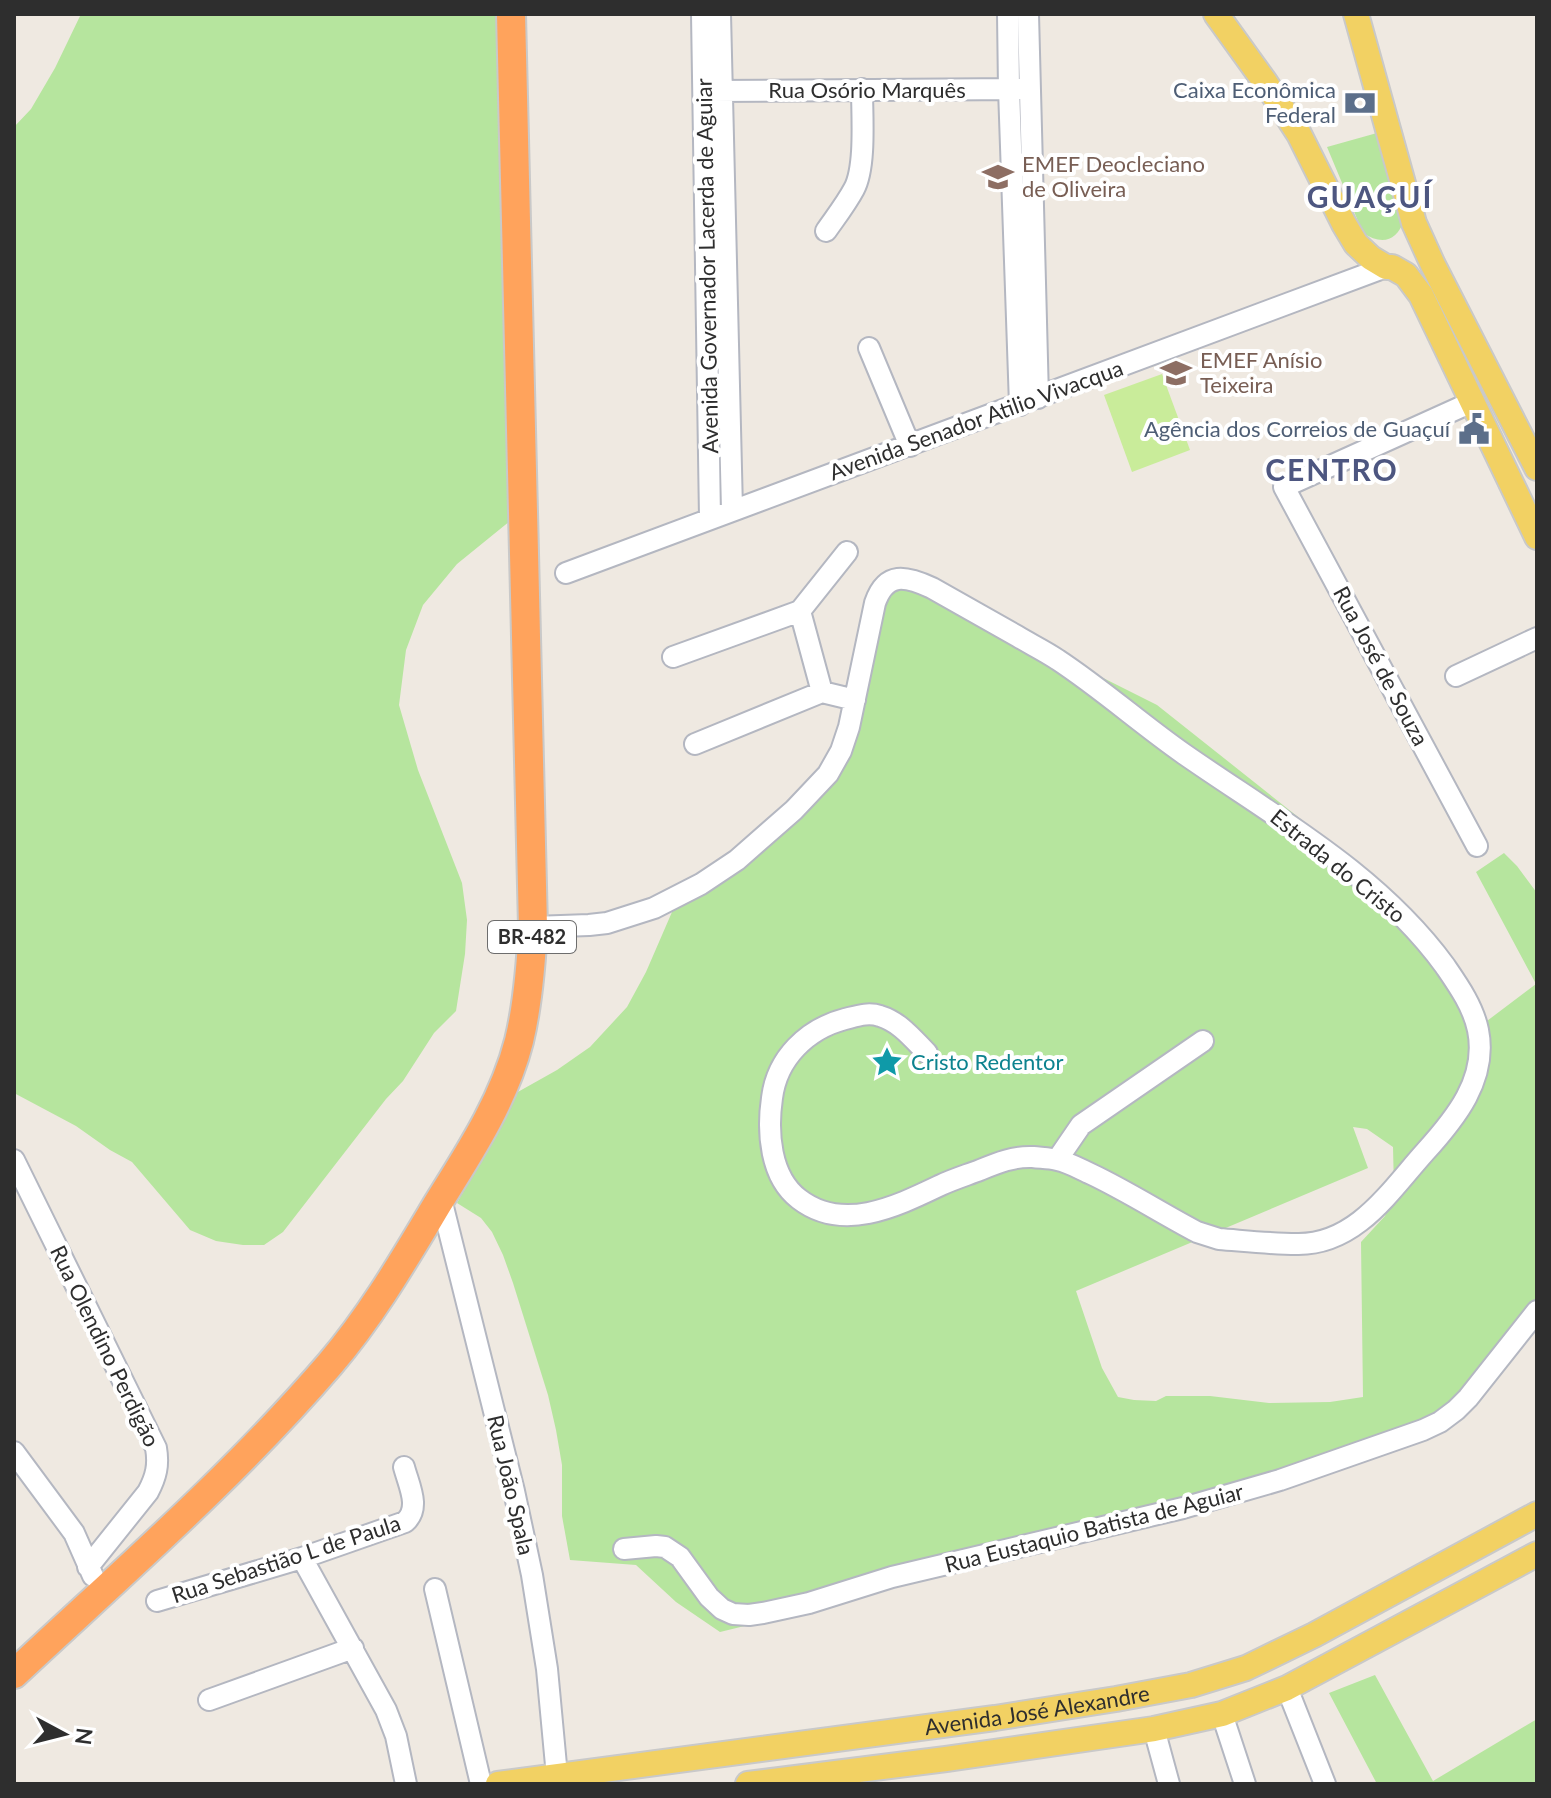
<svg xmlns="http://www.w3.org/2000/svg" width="1551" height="1798" font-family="Lato,sans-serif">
	<rect width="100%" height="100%" fill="#efe9e1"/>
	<path fill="#b6e59e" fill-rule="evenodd" d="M81 14H504L515 517 457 564 423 605 406 650 399 705 418 770 462 883 467 920 465 954 456 1011 434 1033 403 1081 386 1099 283 1232 264 1245H243L216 1241 190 1230 132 1162 110 1150 76 1126 14 1093V127L31 109 55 68Z
		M1377 133 1404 220C1397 242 1381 245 1363 233L1327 147Z
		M898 575 1157 705 1394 893 1459 980 1479 1027 1536 984 1476 872 1504 853 1517 866 1537 893V1314L1470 1400 1289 1477 1044 1533 855 1599 720 1632 676 1602 636 1565 570 1560 562 1516V1465L556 1430 548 1395 513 1283 503 1255 492 1232 481 1218 457 1203 516 1093 557 1070 590 1047 627 1007 646 972 672 912 722 877 753 860 786 827 823 767 851 713 864 644ZM1353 1127 1367 1129 1393 1147 1394 1190 1385 1216 1361 1242 1363 1397 1330 1402 1269 1403 1210 1396H1166L1156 1401 1134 1400 1118 1397 1102 1368 1076 1291 1368 1168Z
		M1375 1675 1433 1781 1537 1719V1784H1377L1329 1693Z"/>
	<path fill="#c9ec9a" d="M1162 374 1190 450 1132 472 1104 395Z"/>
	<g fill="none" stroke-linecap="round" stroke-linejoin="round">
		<defs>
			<path id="minor" d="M702 14 710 518
				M720 14 732 510
				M1008 14 1009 89 1020 405
				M1028 14 1038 398
				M709 91 1021 89
				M826 231C835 218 846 204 854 189 866 167 862 115 862 89
				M869 348 910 446
				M1472 402 1284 487 1477 846
				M566 573 1386 267
				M800 611 822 692
				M673 657 800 611 847 552
				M1456 676 1537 638
				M695 744 822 692 855 700
				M533 927 589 925 607 923 654 908 701 884 737 860 794 810 828 774 841 751 849 727 875 603C886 571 906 576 932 588 960 604 989 620 1017 636 1030 644 1045 651 1058 660 1102 689 1141 724 1184 754 1276 818 1378 874 1445 966 1458 985 1473 1006 1478 1030 1488 1079 1455 1119 1425 1152 1390 1191 1356 1245 1297 1244 1271 1244 1245 1241 1219 1239L1197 1232C1161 1213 1127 1191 1091 1174 1080 1169 1068 1162 1057 1160 1050 1158 1041 1158 1033 1157 1014 1156 997 1163 980 1170 967 1175 954 1179 941 1185 897 1206 843 1233 799 1199 770 1177 767 1132 772 1098 777 1058 807 1029 845 1019 857 1016 868 1012 880 1016 900 1022 913 1039 927 1053
				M14 1160 156 1448C159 1465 156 1477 148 1492L88 1567
				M1057 1160 1081 1125 1203 1041
				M441 1199 514 1491 532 1575 547 1669 557 1776
				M14 1452 74 1533 93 1576
				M624 1549 656 1546 665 1547 680 1557 709 1597 722 1609 733 1614 749 1615 763 1613 809 1603 892 1577 1183 1508 1280 1480 1423 1430 1440 1422 1456 1410 1468 1398 1537 1311
				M302 1558 386 1710 396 1736 406 1784
				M435 1589 481 1784
				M157 1601 302 1558 405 1522C421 1508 409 1486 404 1467
				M1287 1688 1325 1784
				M209 1700 353 1648
				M1222 1714 1245 1784
				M1154 1729 1169 1784"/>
			<g id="major">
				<path d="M1216 14 1265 82 1299 134 1344 224 1356 244 1371 258 1386 267H1392L1406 275 1421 295 1537 537"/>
				<path d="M1356 14 1414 223 1433 265 1537 468"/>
				<path id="s1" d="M498 1784 995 1718 1116 1699 1191 1685 1246 1668 1314 1635 1537 1514"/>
				<path d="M748 1784 946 1759 1154 1729 1222 1714 1287 1688 1537 1554"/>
			</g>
			<path id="highway" d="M14 1674C122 1573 234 1476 330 1364 372 1315 405 1258 438 1203 470 1152 504 1100 519 1041 528 1004 531 965 533 927L511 14"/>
		</defs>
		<use href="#minor" stroke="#b4b7c1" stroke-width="24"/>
		<use href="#major" stroke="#c9c9c9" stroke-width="28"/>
		<use href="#highway" stroke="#c9c9c9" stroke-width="32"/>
		<use href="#minor" stroke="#fff" stroke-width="20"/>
		<use href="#major" stroke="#f2d163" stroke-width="24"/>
		<use href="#highway" stroke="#ffa35c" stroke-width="28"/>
	</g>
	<defs>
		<symbol id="bank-bare" viewBox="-9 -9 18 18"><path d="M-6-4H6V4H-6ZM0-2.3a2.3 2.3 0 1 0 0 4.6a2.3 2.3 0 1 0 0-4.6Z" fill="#5c6f8a" stroke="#fff" stroke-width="2.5" paint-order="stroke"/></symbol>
		<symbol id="school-bare" viewBox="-9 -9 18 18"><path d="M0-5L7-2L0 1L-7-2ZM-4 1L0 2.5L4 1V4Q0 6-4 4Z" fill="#8d6e63" stroke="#fff" stroke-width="2.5" paint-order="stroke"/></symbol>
		<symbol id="civic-bare" viewBox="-9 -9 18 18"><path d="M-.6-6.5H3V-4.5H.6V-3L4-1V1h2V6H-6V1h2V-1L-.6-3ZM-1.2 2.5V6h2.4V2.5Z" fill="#5c6f8a" stroke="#fff" stroke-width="2.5" paint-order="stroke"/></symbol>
		<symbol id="sight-bare" viewBox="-9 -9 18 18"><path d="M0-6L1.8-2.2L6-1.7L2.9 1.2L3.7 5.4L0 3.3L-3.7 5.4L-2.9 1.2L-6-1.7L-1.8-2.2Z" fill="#0f9aa8" stroke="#fff" stroke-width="2.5" paint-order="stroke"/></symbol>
	</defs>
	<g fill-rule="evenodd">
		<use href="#bank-bare" x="1338" y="81" width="44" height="44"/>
		<use href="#school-bare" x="976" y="155" width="44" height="44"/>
		<use href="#school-bare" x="1154" y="351" width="44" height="44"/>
		<use href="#civic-bare" x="1452" y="407" width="44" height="44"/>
		<use href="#sight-bare" x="865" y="1040" width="44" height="44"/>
	</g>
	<g text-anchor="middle" stroke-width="8" stroke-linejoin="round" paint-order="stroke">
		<rect fill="#fff" stroke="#6d6d6d" stroke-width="2" x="488" y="921" width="88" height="32" rx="6"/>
		<g font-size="20" font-weight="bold" fill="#2e2e2e">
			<text x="532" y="944">BR-482</text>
		</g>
		<g font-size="22" fill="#2e2e2e" stroke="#fff">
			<text x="867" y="98">Rua Osório Marquês</text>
			<text transform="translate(707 266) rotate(-91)" y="8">Avenida Governador Lacerda de Aguiar</text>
			<text transform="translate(976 420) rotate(-20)" y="8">Avenida Senador Atilio Vivacqua</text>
			<text transform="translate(1381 666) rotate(62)" y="8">Rua José de Souza</text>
			<text transform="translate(1338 866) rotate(39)" y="8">Estrada do Cristo</text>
			<text transform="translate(105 1346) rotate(64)" y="8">Rua Olendino Perdigão</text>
			<text transform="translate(511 1485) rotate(77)" y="8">Rua João Spala</text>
			<text transform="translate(1094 1528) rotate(-14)" y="8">Rua Eustaquio Batista de Aguiar</text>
			<text transform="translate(286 1559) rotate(-18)" y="8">Rua Sebastião L de Paula</text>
			<text dy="8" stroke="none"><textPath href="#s1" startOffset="544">Avenida José Alexandre</textPath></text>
		</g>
		<g font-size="22" fill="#4e5e75" stroke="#fff" text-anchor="end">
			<text x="1336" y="98">Caixa Econômica<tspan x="1336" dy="25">Federal</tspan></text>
			<text x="1450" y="437">Agência dos Correios de Guaçuí</text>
		</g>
		<g font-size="22" fill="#785e54" stroke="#fff" text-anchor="start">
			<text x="1022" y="172">EMEF Deocleciano<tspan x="1022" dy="25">de Oliveira</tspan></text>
			<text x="1200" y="368">EMEF Anísio<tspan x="1200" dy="25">Teixeira</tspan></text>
		</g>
		<g font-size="22" fill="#0d838f" stroke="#fff" text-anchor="start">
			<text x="911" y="1070">Cristo Redentor</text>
		</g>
		<g font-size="30" font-weight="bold" letter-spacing="2" fill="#4d5680" stroke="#fff">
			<text x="1370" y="208">GUAÇUÍ</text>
			<text x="1332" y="481">CENTRO</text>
		</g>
	</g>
	<rect width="1551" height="1798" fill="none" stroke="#2e2e2e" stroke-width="32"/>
	<g transform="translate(64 1734) rotate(97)" stroke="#ffffff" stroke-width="6" paint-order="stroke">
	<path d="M0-6L14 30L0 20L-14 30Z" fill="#2e2e2e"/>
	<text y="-12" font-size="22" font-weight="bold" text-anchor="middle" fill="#2e2e2e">N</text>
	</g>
</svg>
